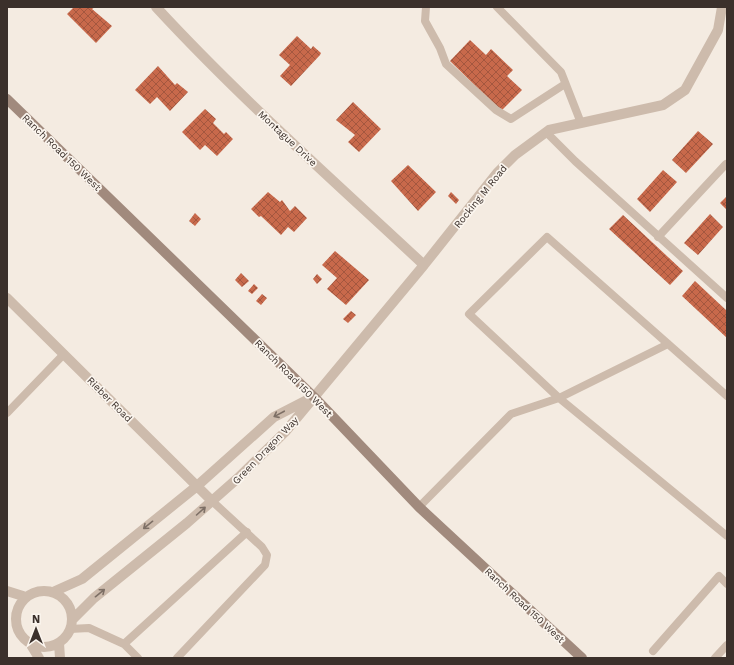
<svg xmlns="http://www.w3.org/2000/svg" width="734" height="665" font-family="'Work Sans',sans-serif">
	<defs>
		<pattern id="building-cross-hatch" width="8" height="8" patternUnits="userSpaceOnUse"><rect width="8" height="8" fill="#c8694b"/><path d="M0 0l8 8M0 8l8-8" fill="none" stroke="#a4573f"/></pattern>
	</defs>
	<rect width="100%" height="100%" fill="#f4ebe1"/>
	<path fill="url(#building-cross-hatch)" d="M74 7H95L92 9 112 26 96 43 67 14Z
		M297 36 311 49 313 46 321 53 320 55 291 86 280 76 290 65 279 55Z
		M470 40 486 55 491 49 513 70 507 76 522 90 501 111 450 61Z
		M158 66 175 85 177 83 188 92 170 111 157 97 150 104 135 90Z
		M353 102 381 129 359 152 348 142 355 135 336 120Z
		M205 109 216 119 213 123 224 134 226 132 233 139 217 156 205 145 200 150 182 132Z
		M698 131 713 144 686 173 672 160Z
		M408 165 436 192 418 211 391 181Z
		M663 170 677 182 650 212 637 199Z
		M268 192 280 202 282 200 290 211 295 206 307 218 294 232 288 227 281 235 261 216 259 217 251 209Z
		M451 192 459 200 456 204 448 196Z
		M727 196V210L720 203Z
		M195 213 201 219 195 226 189 221Z
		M710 214 723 227 698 255 684 243Z
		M623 215 683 271 670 285 609 229Z
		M335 251 369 280 346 305 327 289 337 278 322 265Z
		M241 273 249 281 242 287 235 280Z
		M317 274 322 279 317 284 313 279Z
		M695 281 727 311V338L682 296Z
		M254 284 258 288 252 294 248 291Z
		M262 294 267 298 261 305 256 301Z
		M351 311 356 315 348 323 343 319Z"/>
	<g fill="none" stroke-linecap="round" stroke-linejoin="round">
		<path stroke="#cdbbac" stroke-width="8" d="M426 7 425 21 440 48 446 64 496 110 511 119 565 84
			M497 7 561 72 581 123
			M546 132 575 161 727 298
			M658 237 726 164
			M727 396 547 237 469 314 559 398 727 536
			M7 413 64 354
			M419 507 511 414 559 398 668 344
			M70 629 89 628 124 644 138 658
			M124 644 247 532
			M653 651 719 576 727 584
			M177 658 265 565 267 555 262 547 212 501
			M715 658 727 645"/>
		<path stroke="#cdbbac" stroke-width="10" d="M156 7C240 98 334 181 424 265
			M7 298 212 501
			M16 619a28 28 0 1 1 56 0a28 28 0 1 1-56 0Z
			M7 591 26 597
			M53 592 82 579 197 486 274 417 311 398
			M72 620 94 598 187 523 238 478 285 432 424 265 497 173 515 155 549 130 663 105 685 90 718 30 722 7
			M59 643 60 658
			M31 645 39 658"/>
		<path stroke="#a18a7d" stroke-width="10" d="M7 99 314 397 419 507 582 658"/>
	</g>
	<defs><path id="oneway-shaft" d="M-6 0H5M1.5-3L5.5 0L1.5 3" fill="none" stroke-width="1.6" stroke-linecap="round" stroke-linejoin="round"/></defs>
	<g stroke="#7d6f65">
		<use href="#oneway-shaft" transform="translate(279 414) rotate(152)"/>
		<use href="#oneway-shaft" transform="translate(201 511) rotate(-42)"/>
		<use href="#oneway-shaft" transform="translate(148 525) rotate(141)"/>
		<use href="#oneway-shaft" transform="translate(100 593) rotate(-39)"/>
	</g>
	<g text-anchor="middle" stroke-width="3.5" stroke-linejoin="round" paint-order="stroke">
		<g font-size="10" fill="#3b302b" stroke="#fbf5ee">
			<text transform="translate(288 138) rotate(43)" y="4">Montague Drive</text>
			<text transform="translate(62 152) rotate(44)" y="4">Ranch Road 150 West</text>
			<text transform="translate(480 196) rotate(-51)" y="4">Rocking M Road</text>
			<text transform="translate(294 378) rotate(45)" y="4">Ranch Road 150 West</text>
			<text transform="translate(110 399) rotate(45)" y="4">Rieber Road</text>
			<text transform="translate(265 450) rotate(-46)" y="4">Green Dragon Way</text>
			<text transform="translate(525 605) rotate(43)" y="4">Ranch Road 150 West</text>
		</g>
	</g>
	<rect width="734" height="665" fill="none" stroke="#3b302b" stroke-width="16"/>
	<g transform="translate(36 629)" stroke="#fbf5ee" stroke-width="3" paint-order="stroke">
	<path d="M0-3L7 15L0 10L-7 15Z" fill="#3b302b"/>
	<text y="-6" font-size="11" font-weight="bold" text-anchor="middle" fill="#3b302b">N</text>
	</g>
</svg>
